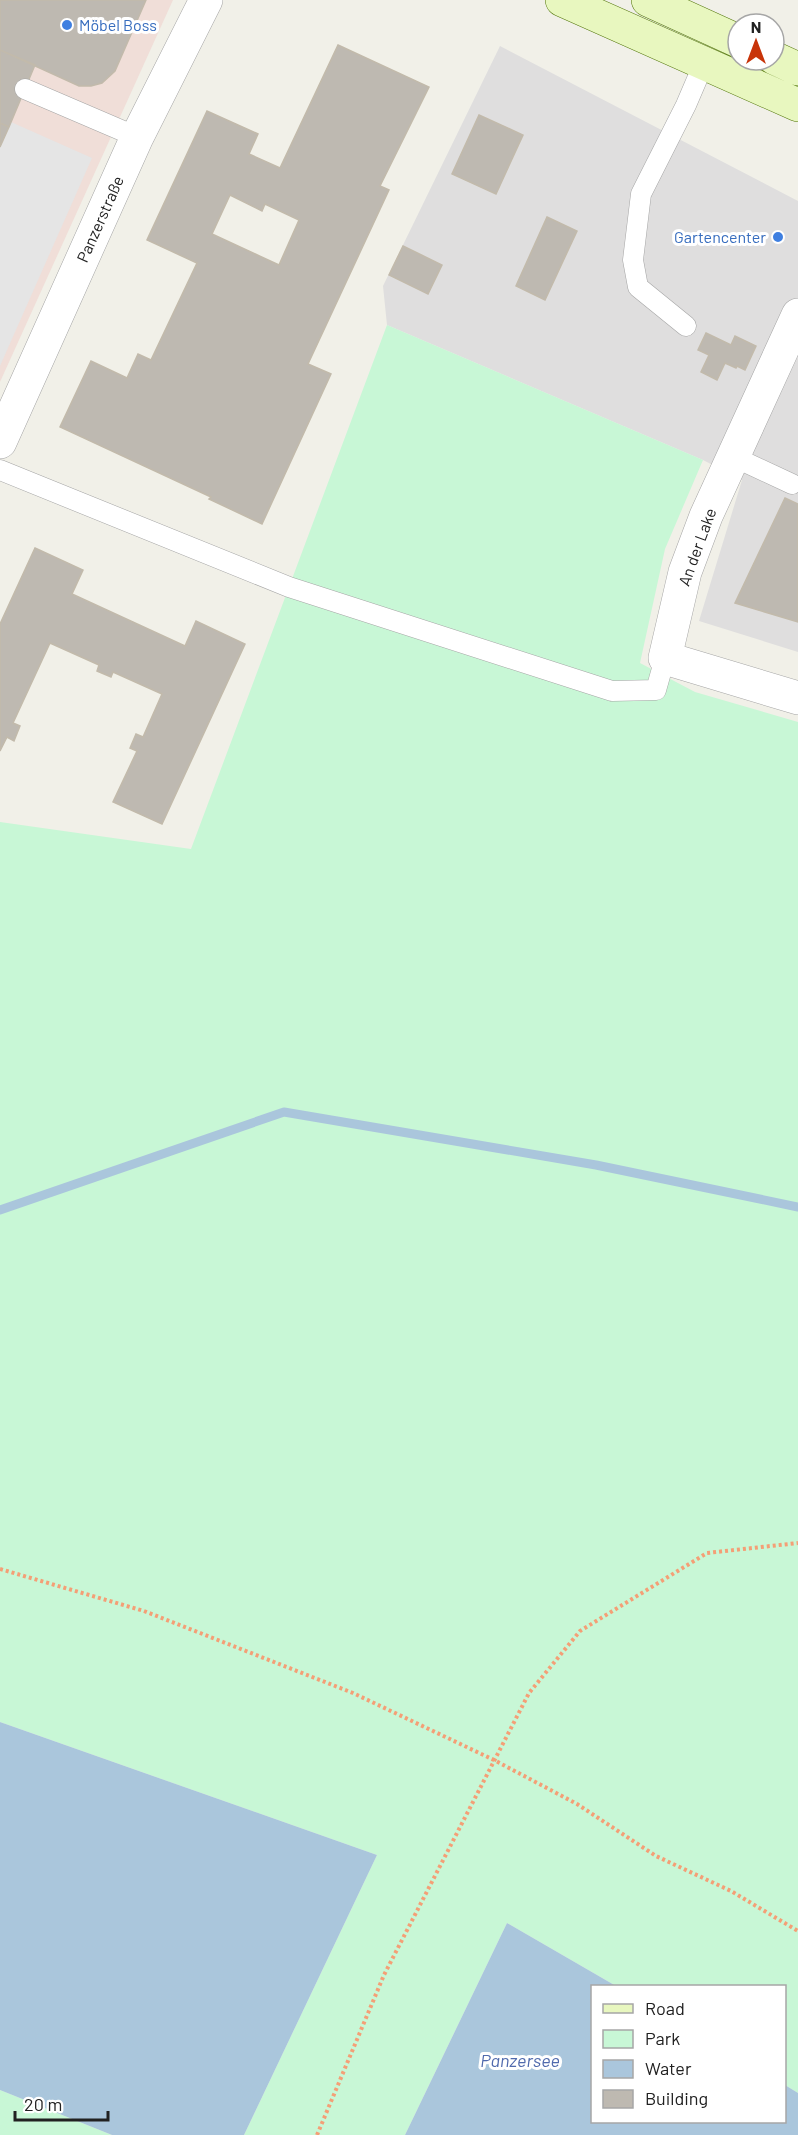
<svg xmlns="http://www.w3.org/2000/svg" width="798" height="2135" font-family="Barlow,sans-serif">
	<rect width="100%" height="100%" fill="#f1f0e8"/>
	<path fill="#dfdede" d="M500 46 798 201V652L699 621 742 480 703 460 387 325 383 286Z"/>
	<path fill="#f0ded8" d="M0 0H173L0 382Z"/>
	<path fill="#c8f7d6" d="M387 325 703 460 665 549 640 663 695 692 798 722V2093L785 2085 784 1986H616L507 1923 405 2135H244L377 1855 0 1722V822L191 849Z
		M0 2090 112 2135H0Z"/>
	<path fill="#e5e5e5" d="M11 122 92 158 0 366V147Z"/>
	<path fill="#aac6dc" d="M0 1722 377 1855 244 2135H112L0 2090Z
		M507 1923 616 1986H592V2122H784L785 2085 798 2093V2135H405Z"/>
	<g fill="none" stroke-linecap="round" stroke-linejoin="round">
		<path stroke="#aac6dc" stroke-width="9" d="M0 1210 284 1112 596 1165 798 1207"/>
	</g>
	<path fill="#beb9b1" stroke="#c2baab" stroke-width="1.5" fill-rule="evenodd" d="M0 0H146L115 71 102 83 91 86H79L0 50Z
		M338 45 429 87 380 186 389 190 308 364 331 374 262 524 209 499 211 497 60 427 91 361 127 378 138 354 151 360 197 263 147 240 207 111 258 134 249 154 280 168ZM230 195 262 211 265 204 299 220 279 265 212 234Z
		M0 50 35 65 9 127 0 123Z
		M479 115 523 135 496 194 452 174Z
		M0 123 9 127 0 147Z
		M547 217 577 231 545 300 516 286Z
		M403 246 442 265 428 294 389 275Z
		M706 333 731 345 735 336 756 346 745 370 737 366 736 368 725 363 717 380 701 372 709 355 698 350Z
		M785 498 798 504V622L735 603Z
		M35 548 83 570 72 594 185 646 196 621 245 644 162 824 113 802 137 751 130 748 136 734 143 737 162 694 113 672 111 677 97 671 99 665 50 643 13 723 20 726 14 741 7 737 0 751V624Z"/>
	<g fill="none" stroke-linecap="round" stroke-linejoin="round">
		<defs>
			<path id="service" d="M25 89 137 137
				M686 326 638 287 633 260 641 194 686 105 704 63
				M734 457 792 484
				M0 470 289 587 612 691 656 690 665 658"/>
			<path id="minor" d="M798 315 706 516 685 572 665 658 798 698
				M0 442 137 137 206 0"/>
			<path id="secondary" d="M562 0 798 105
				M648 0 738 41
				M774 58 798 69"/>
		</defs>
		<use href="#service" stroke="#a5a5a5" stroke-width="21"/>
		<use href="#minor" stroke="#a5a5a5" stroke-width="34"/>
		<use href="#secondary" stroke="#52750a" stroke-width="34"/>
		<path stroke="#f49f76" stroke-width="4" stroke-dasharray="3 3" stroke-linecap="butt" d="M0 1569 144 1611 353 1693 494 1760 577 1804 656 1856 731 1891 798 1931
			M317 2135 384 1975 529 1693 580 1631 707 1553 798 1543"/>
		<use href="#service" stroke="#fff" stroke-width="20"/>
		<use href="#minor" stroke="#fff" stroke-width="33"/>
		<use href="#secondary" stroke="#e8f7bf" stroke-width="33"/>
	</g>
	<g fill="#3f7fe0" stroke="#fff" stroke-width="2">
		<circle cx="67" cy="25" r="6"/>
		<circle cx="778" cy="237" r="6"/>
	</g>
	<g text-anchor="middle" stroke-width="6" stroke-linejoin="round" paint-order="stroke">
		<g font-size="16" fill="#366cbe" stroke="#fff" text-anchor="start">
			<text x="79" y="31">Möbel Boss</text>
			<text x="766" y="243" text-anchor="end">Gartencenter</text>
		</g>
		<g font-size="16" fill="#212121" stroke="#fff">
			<text transform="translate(100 219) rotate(-66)" y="6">Panzerstraße</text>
			<text transform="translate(697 547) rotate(-70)" y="6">An der Lake</text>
		</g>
		<g font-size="18" font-style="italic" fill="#506aad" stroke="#fff">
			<text x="520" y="2067">Panzersee</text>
		</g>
	</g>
	<rect x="591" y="1985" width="195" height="138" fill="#ffffff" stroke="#a6a6a6" stroke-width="1.5"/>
	<rect x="603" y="2004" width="30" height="9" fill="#e8f7bf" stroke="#a6a6a6" stroke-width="1.5"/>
	<text x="645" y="2015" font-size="18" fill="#212121">Road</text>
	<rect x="603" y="2030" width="30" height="18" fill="#c8f7d6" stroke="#a6a6a6" stroke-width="1.5"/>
	<text x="645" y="2045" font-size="18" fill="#212121">Park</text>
	<rect x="603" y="2060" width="30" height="18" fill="#aac6dc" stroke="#a6a6a6" stroke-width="1.5"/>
	<text x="645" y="2075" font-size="18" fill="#212121">Water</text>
	<rect x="603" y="2090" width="30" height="18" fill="#beb9b1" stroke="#a6a6a6" stroke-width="1.5"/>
	<text x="645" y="2105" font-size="18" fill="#212121">Building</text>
	<g transform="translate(756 42)"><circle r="28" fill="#ffffff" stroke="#a6a6a6" stroke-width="1.5"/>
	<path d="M0-4.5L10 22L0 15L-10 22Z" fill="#c83409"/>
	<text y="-9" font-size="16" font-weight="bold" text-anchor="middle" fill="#212121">N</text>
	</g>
	<path d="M15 2111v9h93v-9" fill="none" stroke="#212121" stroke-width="3"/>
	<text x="24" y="2111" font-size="18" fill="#212121" stroke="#ffffff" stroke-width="4.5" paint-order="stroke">20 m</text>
</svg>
